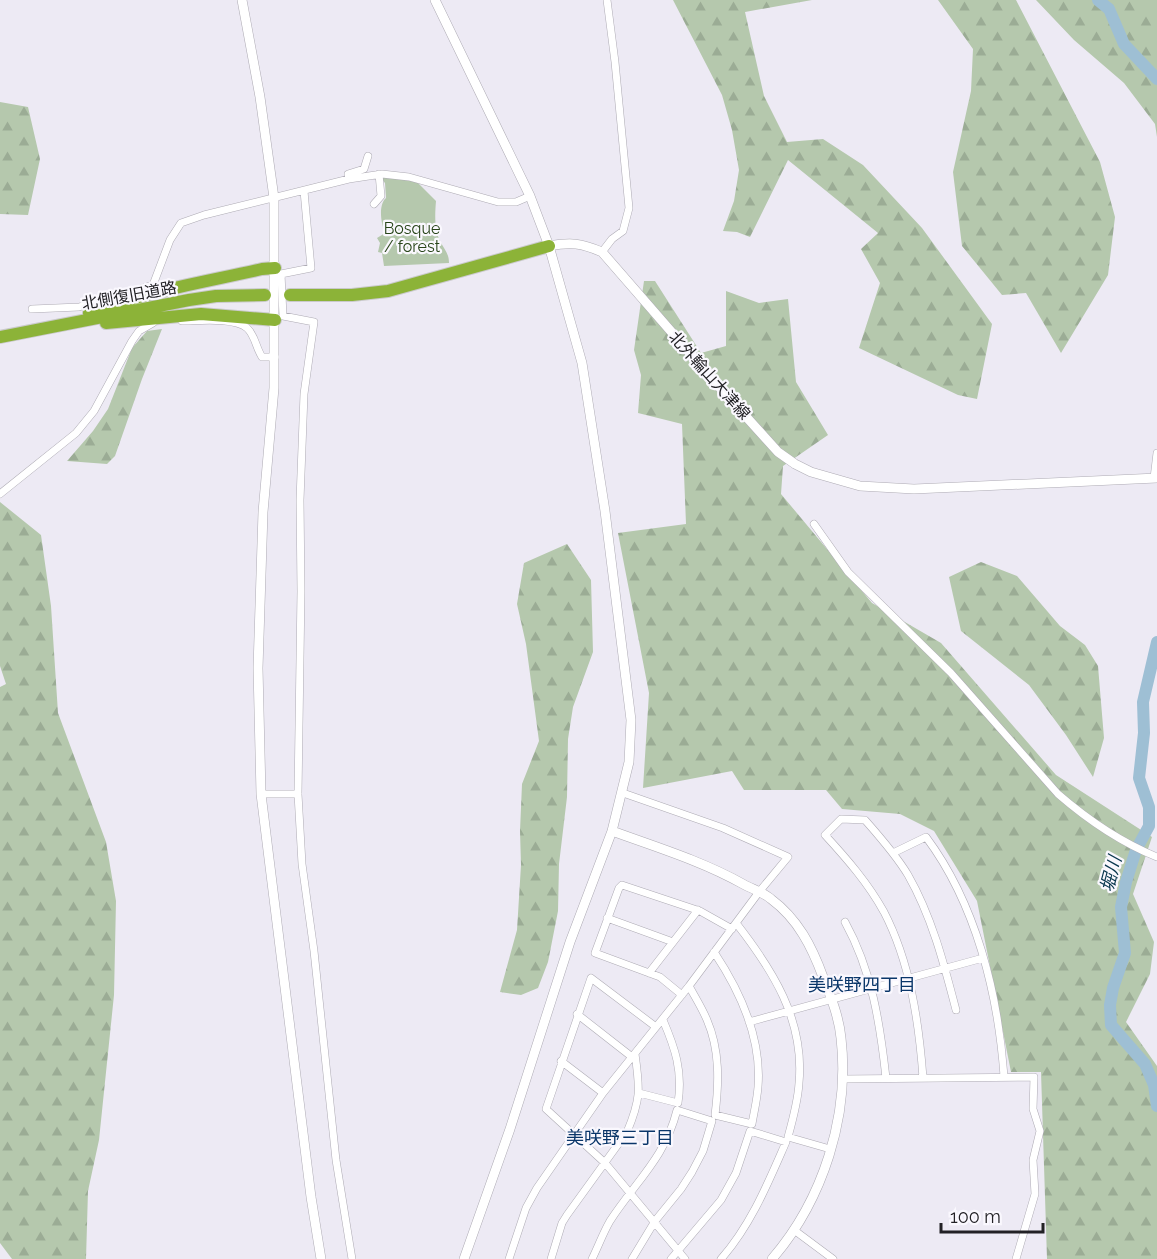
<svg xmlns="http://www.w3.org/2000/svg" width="1157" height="1259" font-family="Raleway,'Noto Sans JP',sans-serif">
	<defs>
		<pattern id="forest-firs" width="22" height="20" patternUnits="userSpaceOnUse" patternTransform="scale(1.5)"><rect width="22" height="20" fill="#b5c8ad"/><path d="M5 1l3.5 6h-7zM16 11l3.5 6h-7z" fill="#9bac95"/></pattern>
	</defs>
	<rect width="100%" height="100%" fill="#edeaf4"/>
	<path fill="url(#forest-firs)" d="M673 0H812L745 12 764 96 787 142 823 139 863 165 922 228 992 324 977 399 958 395 859 348 880 283 861 249 878 233 788 160 750 237 737 232 723 231 734 201 739 170 732 130 722 95Z
		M938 0H1016L1100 162 1115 217 1108 275 1061 353 1026 293 1002 295 962 246 953 172 971 91 973 49Z
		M1036 0H1157V137L1155 124 1124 83 1074 40Z
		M0 102 28 107 40 159 28 215 0 214Z
		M644 281H655L701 353 726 346V291L759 303 788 299 796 382 828 435 783 466 781 494 872 603 941 643 1056 775 1152 837 1133 894 1154 942 1150 974 1126 1022 1157 1066V1259H1047L1041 1072H1011L977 901 934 831 900 814 842 809 826 790H744L732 771 643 788 649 693 618 533 686 524 682 424 638 413 641 375 634 350Z
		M162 329 142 379 115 456 107 464 67 461 93 431 108 409 132 348 147 331Z
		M0 502 41 535 51 606 58 713 106 842 116 901 114 995 99 1140 88 1191 86 1259H12L0 1243V687L6 684 0 666Z
		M567 544 591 580 593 652 573 707 568 739 567 797 559 864 558 911 548 962 538 988 521 995 500 992 517 930 521 865 520 831 522 784 539 741 526 644 517 604 524 563Z
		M981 562 1017 576 1060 626 1085 645 1098 666 1104 738 1093 777 1066 735 1029 685 961 631 949 577Z"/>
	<path fill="#b5c8ad" d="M376 173 416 181 436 201C435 213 434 229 440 241 444 249 449 253 449 263L384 266 382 253 378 252 380 243 377 238 385 233C381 224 378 205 386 198L385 183Z"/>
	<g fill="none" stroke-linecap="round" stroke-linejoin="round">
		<path stroke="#9ebfd4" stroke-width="12" d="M1098 0 1109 9 1124 44 1157 79
			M1157 642 1143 702 1144 733 1139 778 1149 807V826L1136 850 1126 882 1121 907 1125 953 1113 988 1110 1005 1111 1025 1145 1064 1154 1085 1157 1106"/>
		<defs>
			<path id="street" d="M349 179 348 174 364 169 368 156
				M304 191 311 268 281 274 283 316 314 322 304 394 300 500 301 591 298 794 302 864 314 951 336 1160 352 1259
				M374 204 381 196 379 174
				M602 252 612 239 623 231 629 208 615 62 607 0
				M32 309 79 307 153 285 170 240 181 223 204 215 349 179 382 174 409 177 498 202H516L530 196
				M182 321C198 321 234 317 247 328 255 335 256 348 262 357H275
				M1154 478 1157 453
				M0 494 76 433 94 411 132 341 139 331 153 323
				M814 524 848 572 951 673 1058 794C1088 820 1120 842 1157 857
				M261 794H298
				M893 853 926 837C976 904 998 993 1004 1076
				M607 918 673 942
				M845 922C872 971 880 1023 886 1078
				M736 923C772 969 805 1020 799 1083 798 1101 793 1119 788 1137L830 1149
				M649 973 698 910
				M689 986C695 997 702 1008 707 1020 720 1050 719 1083 715 1115L752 1124C754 1112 757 1100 758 1087 762 1039 740 991 714 952
				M682 995 660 977 595 953 619 888 622 885 700 911 732 929
				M577 1014 632 1057
				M749 1022 983 958
				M656 1027 591 978 546 1109 605 1163 685 1259
				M561 1061 603 1093
				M923 1078C919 1022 910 962 884 912 868 883 847 859 825 835L841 819 865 820C880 837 896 855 908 875 932 917 944 964 956 1010
				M843 1079 1034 1077 1033 1109 1040 1131 1033 1160 1035 1194 1016 1259
				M639 1093 678 1103C683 1071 675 1048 663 1020
				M794 1230 833 1259
				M509 1259 526 1208 537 1188 603 1093 689 986 759 892 788 857 723 828 623 793
				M551 1259 562 1223 567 1215 627 1132C641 1099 640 1089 635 1054
				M592 1259C598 1247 603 1233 610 1221 636 1181 665 1158 677 1110L712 1121 703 1151 692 1172 681 1189 655 1221 632 1259
				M671 1259 721 1200 736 1173 750 1131 786 1142C768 1183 751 1225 721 1259"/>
			<path id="secondary" d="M242 0 260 97 274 198V388L263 512 258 668 261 794 311 1197 321 1259
				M435 0 530 196 549 246 582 363 605 511 631 720 629 762 612 831 570 942 510 1129 464 1259
				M549 246C571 242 581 243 602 252L722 390 778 452 795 464 811 472 860 486 914 489 1157 478
				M612 831C656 847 702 861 743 884 752 889 763 892 771 899 798 919 812 947 823 977 831 997 839 1017 841 1038 850 1116 823 1200 772 1259"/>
			<path id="highway" d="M290 295H352L388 291 549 246
				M89 313C143 292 205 282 262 269L275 268
				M106 323 201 314 275 320
				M0 337 189 300 216 296 265 295"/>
		</defs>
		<use href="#street" stroke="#aeabb4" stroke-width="8"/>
		<use href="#secondary" stroke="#aeabb4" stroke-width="10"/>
		<use href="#highway" stroke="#cacacb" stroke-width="14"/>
		<use href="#street" stroke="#fff" stroke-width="7"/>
		<use href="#secondary" stroke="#fff" stroke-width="9"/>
		<use href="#highway" stroke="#8cb338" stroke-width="12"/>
	</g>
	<g text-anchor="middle" stroke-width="4.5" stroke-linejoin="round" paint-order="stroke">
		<g font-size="16" fill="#274418" stroke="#faf8fe">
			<text x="412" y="234">Bosque<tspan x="412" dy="18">/ forest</tspan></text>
		</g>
		<g font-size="16" fill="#222125" stroke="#faf8fe">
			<text transform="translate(129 295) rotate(-10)" y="6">北側復旧道路</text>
			<text transform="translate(710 375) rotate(48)" y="6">北外輪山大津線</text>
		</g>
		<g font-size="18" font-style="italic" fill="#08364d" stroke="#faf8fe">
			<text transform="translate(1111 874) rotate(-75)" y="6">堀川</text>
		</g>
		<g font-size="18" fill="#0a3669" stroke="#faf8fe">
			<text x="862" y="991">美咲野四丁目</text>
			<text x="620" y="1144">美咲野三丁目</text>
		</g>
	</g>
	<path d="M941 1223v9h102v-9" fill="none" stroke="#222125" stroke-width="3"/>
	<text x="950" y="1223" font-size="18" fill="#222125" stroke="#faf8fe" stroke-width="4.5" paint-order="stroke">100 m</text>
</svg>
